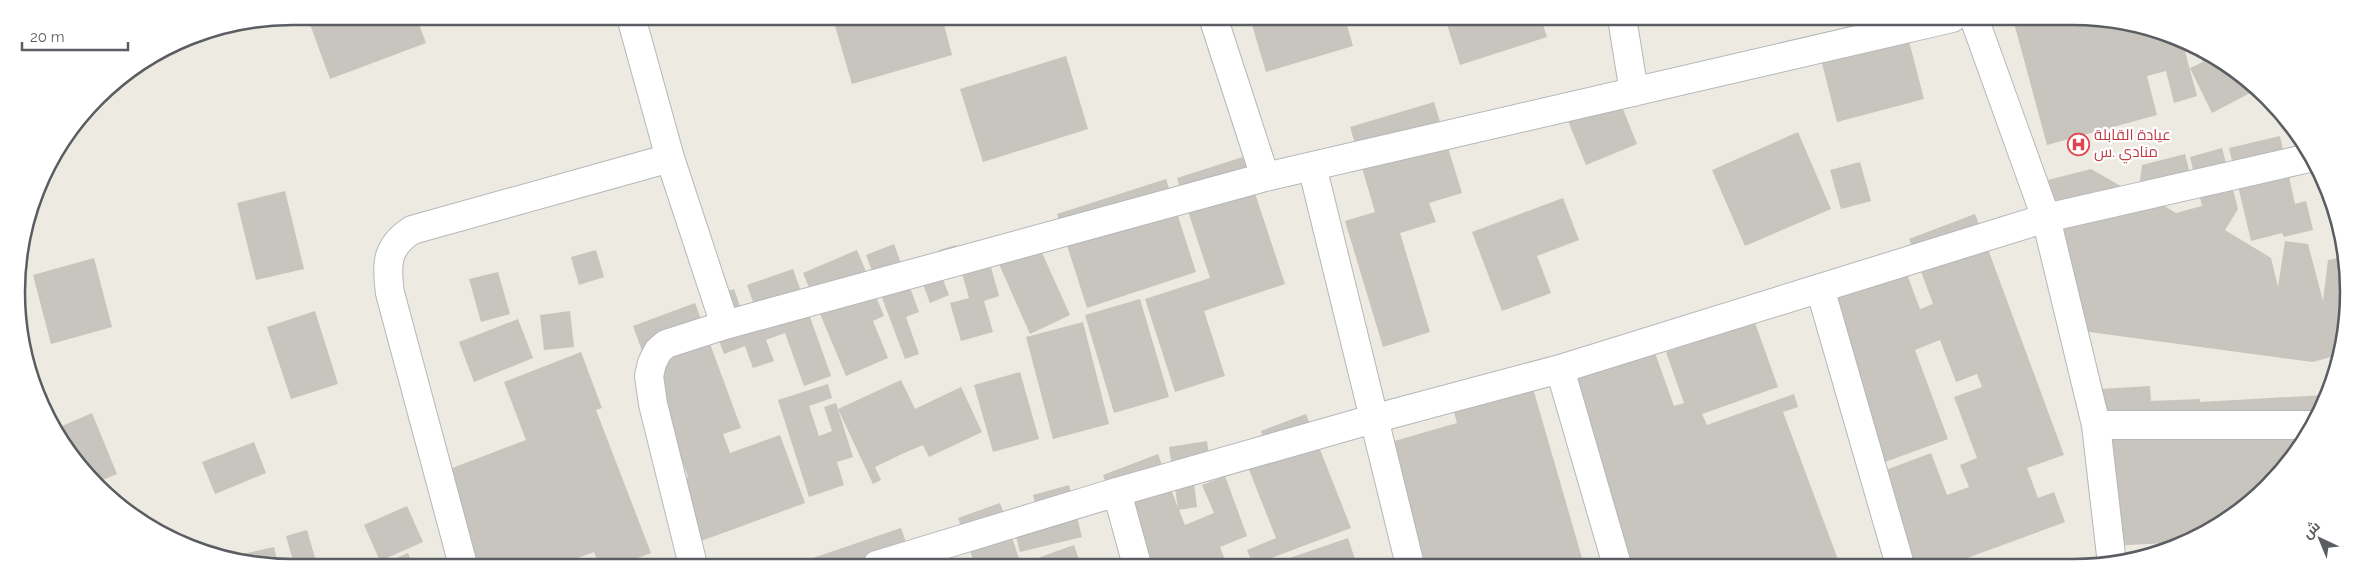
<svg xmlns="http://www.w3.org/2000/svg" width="2365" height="584" font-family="Raleway,Cairo,sans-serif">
	<rect width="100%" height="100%" fill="#eceae1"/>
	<path fill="#c8c4be" d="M307 16H416L426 43 330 79Z
		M839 17H942L952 55 852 84 833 19Z
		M1250 18H1345L1353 46 1266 72Z
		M1445 18H1541L1547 37 1460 65Z
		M1643 18H1665V19L1645 24Z
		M1881 18H1903L1924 99 1837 122 1815 36Z
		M2013 19H2109L2183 44 2197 96 2174 103 2166 71 2147 76 2157 115 2047 145Z
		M2196 48 2211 53 2254 91 2212 113 2190 68 2203 62Z
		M1066 56 1088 129 983 162 960 89Z
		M1613 84 1637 144 1586 165 1561 104Z
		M1434 102 1462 193 1429 203 1436 222 1400 233 1430 332 1383 347 1345 221 1375 212 1350 127Z
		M1798 132 1831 209 1745 246 1712 170Z
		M2280 136 2295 204 2306 201 2313 230 2284 237 2282 233 2251 241 2229 148Z
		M2222 148 2238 209 2225 230 2271 258 2278 287 2285 241 2308 244 2323 301 2328 260 2342 257 2346 328 2338 355 2313 362 2082 331 2044 181 2091 169 2138 196 2142 165 2185 154 2195 194 2158 202 2176 213 2202 206 2190 157Z
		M1243 157 1285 284 1204 311 1225 376 1175 392 1145 299 1210 278 1177 178Z
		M1860 162 1871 201 1841 209 1830 170Z
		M1166 179 1196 272 1087 308 1057 214Z
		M285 191 304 269 256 280 237 203Z
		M1563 198 1579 240 1537 256 1551 293 1502 311 1472 232Z
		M1975 214 2064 455 2027 468 2038 498 2054 492 2065 522 1948 565H1900L1867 477 1931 453 1947 495 1969 487 1960 465 1977 458 1954 397 1982 387 1977 374 1956 382 1940 340 1915 350 1948 439 1885 462 1819 283 1899 253 1920 309 1933 304 1909 239Z
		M1035 237 1070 315 1030 334 995 255Z
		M894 244 919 312 906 317 919 354 905 359 866 255Z
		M956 245 961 261 987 253 999 296 984 301 993 332 961 341 950 303 969 298 961 270 946 275 939 250Z
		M596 250 604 277 579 285 571 257Z
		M857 250 884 316 873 321 888 358 846 376 803 273Z
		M934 256 949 295 930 303 915 263Z
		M94 258 112 327 51 344 33 275Z
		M793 269 831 376 804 386 785 333 766 340 774 361 753 368 745 346 724 354 704 299 734 289 749 331 762 327 747 285Z
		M498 272 510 314 481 322 469 279Z
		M1140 299 1169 397 1114 413 1085 315Z
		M695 303 741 428 723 434 730 453 780 435 805 503 701 541 678 481 688 477 633 326Z
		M315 311 338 384 291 399 267 327Z
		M570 311 574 347 544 350 540 315Z
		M518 319 533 358 474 382 459 342Z
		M1754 320 1778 387 1702 414 1707 425 1794 394 1798 407 1783 412 1840 565H1624L1571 380 1654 350 1674 406 1684 403 1666 352Z
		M1083 322 1109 424 1053 439 1026 337Z
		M581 352 602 408 596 410 651 553 618 565H599L594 552 558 565H474L439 473 526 440 504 382Z
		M1528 371 1584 565H1411L1377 446 1457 423 1449 394Z
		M1020 372 1039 439 993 452 974 385Z
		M901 380 915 409 961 387 982 432 929 457 923 445 902 454 875 467 881 480 873 484 838 409Z
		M828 384 832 398 809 406 819 436 832 431 824 407 836 403 853 457 837 462 844 485 809 497 778 400Z
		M2150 386 2151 401 2200 399V402L2326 395 2320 414 2280 470 2268 471V487L2195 539 2186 542 2109 546 2101 389Z
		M92 413 117 474 98 482 79 465 62 426Z
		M1306 414 1351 528 1253 565 1247 550 1276 538 1244 457 1220 452 1262 435 1261 431Z
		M1207 441 1211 471 1193 475 1197 507 1179 510 1185 525 1214 513 1202 485 1225 476 1247 536 1220 547 1227 565H1138L1103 475 1158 454 1178 508 1169 447Z
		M254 442 266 473 215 494 202 462Z
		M1069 485 1082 537 1020 552 1011 517 1037 511 1033 495Z
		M1000 503 1021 564 1074 545 1081 565H975L958 518Z
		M407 506 423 542 380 561 364 525Z
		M901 528 914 565H809L807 560Z
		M307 530 315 558 294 564 286 536Z
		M1348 538 1357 565H1269Z
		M274 547 278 565H256L230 557Z
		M408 553 413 565H380Z
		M358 558 359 565H314V564Z"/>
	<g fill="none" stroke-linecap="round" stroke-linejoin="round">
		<defs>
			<path id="minor" d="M631 17 670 158 725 325
				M1213 17 1265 177
				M1622 18 1634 92
				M1974 18 2046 218 2096 425 2112 564
				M1312 166 1410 565
				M1820 288 1900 565
				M1560 369 1617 565
				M2096 425H2313
				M1117 492 1137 565
				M463 565 390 293C386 264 386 247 412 230L670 158
				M693 565 653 404 649 376 652 363 658 351 666 344 725 325 1265 177 1952 18
				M877 565 1117 492 1373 419 1560 369 2046 218 2309 158"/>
		</defs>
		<use href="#minor" stroke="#b4b7bb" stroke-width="30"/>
		<use href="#minor" stroke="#fff" stroke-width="28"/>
	</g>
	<defs>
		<symbol id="hospital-ring" viewBox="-11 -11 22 22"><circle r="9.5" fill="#fff" stroke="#e0444e" stroke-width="1.5"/><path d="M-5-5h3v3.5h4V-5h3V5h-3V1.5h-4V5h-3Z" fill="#e0444e"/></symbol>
	</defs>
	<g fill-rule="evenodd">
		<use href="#hospital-ring" x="2066" y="132" width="25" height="25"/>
	</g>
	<g text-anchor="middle" stroke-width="4.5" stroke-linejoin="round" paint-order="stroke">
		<g font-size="15" fill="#be3a42" stroke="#fff" text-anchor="start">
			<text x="2094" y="140">عيادة القابلة<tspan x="2094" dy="17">منادي .س</tspan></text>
		</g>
	</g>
	<path d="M0 0H2365V584H0ZM292 25H2073A267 267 0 0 1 2340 292V292A267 267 0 0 1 2073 559H292A267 267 0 0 1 25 292V292A267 267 0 0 1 292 25Z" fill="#fff" fill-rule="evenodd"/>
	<path fill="none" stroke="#5a5d61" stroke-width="2.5" d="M292 25H2073A267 267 0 0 1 2340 292V292A267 267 0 0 1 2073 559H292A267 267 0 0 1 25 292V292A267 267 0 0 1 292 25Z"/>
	<g transform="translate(2320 539) rotate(316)" stroke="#ffffff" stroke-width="4" paint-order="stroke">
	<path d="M0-4L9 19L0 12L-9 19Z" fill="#5a5d61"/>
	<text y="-8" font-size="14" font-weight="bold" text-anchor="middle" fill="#5a5d61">ش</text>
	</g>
	<path d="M22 42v8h106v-8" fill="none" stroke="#5a5d61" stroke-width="2.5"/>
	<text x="30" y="42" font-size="15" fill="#5a5d61" stroke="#ffffff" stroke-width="4" paint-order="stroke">20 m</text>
</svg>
